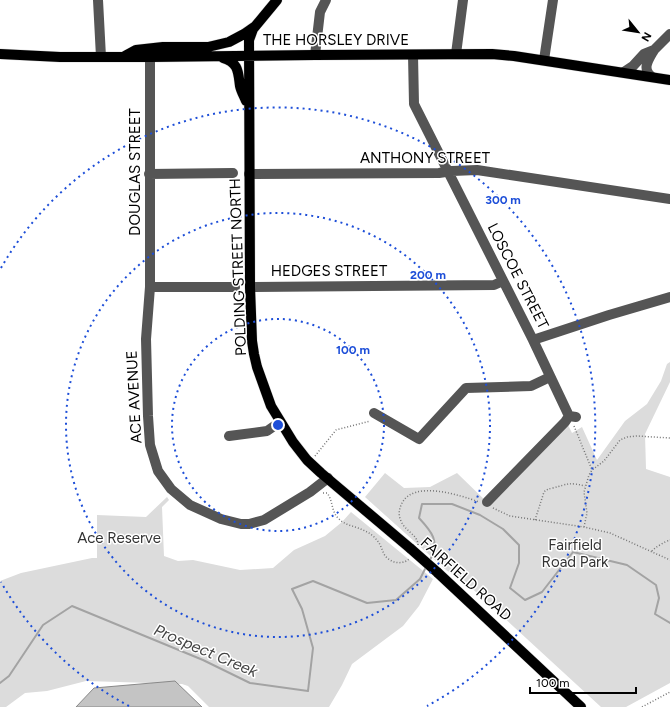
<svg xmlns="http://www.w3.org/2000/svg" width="670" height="707" font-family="Figtree,sans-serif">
	<rect width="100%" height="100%" fill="#fff"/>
	<path fill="#dcdcdc" d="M670 362V382L645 434 646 469 670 477V683L626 707H601L465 582 446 570 365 497 385 473 404 488 430 487 457 473 490 505 568 425 572 433 582 427 597 460 625 421 647 404 661 381 667 364Z
		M167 497 169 500 162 507 164 556 178 561 193 560 240 570 273 568 294 550 325 536 342 522 351 512 433 579 419 606 403 626 352 664 342 685 329 707H209L188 686 182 684 86 681 47 691 25 693 6 707H0V581L21 573 92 558H97V515L146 517Z"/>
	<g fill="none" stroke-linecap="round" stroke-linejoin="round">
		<path stroke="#a3a3a3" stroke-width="2" d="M430 560C440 541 432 532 419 518L422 504H452L480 515 503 529 519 545V563L510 588 525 600 542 592 573 552 627 565 656 585 659 598 655 614 670 623
			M0 683 9 676 43 625 72 606 203 660 250 683 308 691 313 648 302 609 292 589 313 581 367 603 396 600 420 579 426 567"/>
	</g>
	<path fill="#c4c4c4" stroke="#898989" d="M175 681 202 707H76L94 688Z"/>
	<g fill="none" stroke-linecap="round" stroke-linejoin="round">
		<defs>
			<path id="major" d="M277 0 253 29 249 40 250 287 252 341 254 354 257 367 271 406 293 442 307 460 321 473 411 549
				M0 54 60 57H150L315 55 492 54 514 56 670 80
				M125 56 136 50 163 47H208L229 42 244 34 254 27
				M223 58C239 63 238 72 240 86 241 91 244 96 246 101
				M437 572 581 707"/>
		</defs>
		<use href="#major" stroke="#dbdbdb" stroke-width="11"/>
		<path stroke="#777" stroke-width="1.5" stroke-dasharray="1 2" stroke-linecap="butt" d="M574 426 592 470
			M315 456 336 430 370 421
			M323 493H327C333 500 331 511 338 518 345 526 356 526 365 531 370 533 376 538 379 543 381 546 382 550 384 554 389 563 403 566 410 558
			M493 508 510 516 584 527 610 533 670 560
			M535 520 544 492C547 489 549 489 553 488 568 484 569 482 585 486
			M584 527 587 513 584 492 589 475 592 470 604 461 620 440 627 437 637 436 670 438
			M418 545C418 535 405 531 401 521 398 515 399 509 402 503 414 480 460 495 479 502
			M652 551C654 548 666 541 670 540
			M642 707 670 692"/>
		<path stroke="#555" stroke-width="10" d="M98 0 101 57
			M456 54 463 0
			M315 55 320 12 326 0
			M413 55 414 104 533 340 569 416 576 417
			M150 57V287L146 339 148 416 150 445 158 471 171 489 190 505 221 519 241 524H249L264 520 310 492 328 478
			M544 60 553 0
			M624 72 633 66 644 54 654 50 670 34
			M652 77C641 69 649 59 654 50
			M149 174 233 173
			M249 174 439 173 452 171 477 170 670 199
			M150 287H235
			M250 287 494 285 503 281
			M533 340 609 315 670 297
			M374 413 419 439 466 388 531 386 550 377
			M229 436 267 431 280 422
			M487 502 565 422 569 416"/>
		<use href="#major" stroke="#000" stroke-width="10"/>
		<defs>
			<path id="major-bridge" d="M411 549 437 572"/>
		</defs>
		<use href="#major-bridge" stroke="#dbdbdb" stroke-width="11" stroke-linecap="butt"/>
		<use href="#major-bridge" stroke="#000" stroke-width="10"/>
	</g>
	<g fill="none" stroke="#1d4ed8" stroke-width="2" stroke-dasharray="2 4">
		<circle cx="278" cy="425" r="106"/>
		<circle cx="278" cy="425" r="212"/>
		<path d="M129 706A318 318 0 0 1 1 582M1 268A318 318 0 1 1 427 706"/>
	</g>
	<g text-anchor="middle" stroke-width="3" stroke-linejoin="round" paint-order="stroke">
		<g font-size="15" fill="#000" stroke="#fff">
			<text x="336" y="45">THE HORSLEY DRIVE</text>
			<text x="425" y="163">ANTHONY STREET</text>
			<text transform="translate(135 172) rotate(-90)" y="5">DOUGLAS STREET</text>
			<text transform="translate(238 267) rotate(-92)" y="5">POLDING STREET NORTH</text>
			<text x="329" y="276">HEDGES STREET</text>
			<text transform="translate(518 276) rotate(63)" y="5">LOSCOE STREET</text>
			<text transform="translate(134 397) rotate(-93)" y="5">ACE AVENUE</text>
			<text transform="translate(466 579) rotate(42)" y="5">FAIRFIELD ROAD</text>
		</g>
		<g font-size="15" fill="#333" stroke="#fff">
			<text x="119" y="543">Ace Reserve</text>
			<text x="575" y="550">Fairfield<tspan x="575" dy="17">Road Park</tspan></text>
		</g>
		<g font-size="16" font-style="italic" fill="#444" stroke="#fff">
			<text transform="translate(206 650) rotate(23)" y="6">Prospect Creek</text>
		</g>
	</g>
	<circle cx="278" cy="425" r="6" fill="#1d4ed8" stroke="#fff" stroke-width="2"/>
	<g font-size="12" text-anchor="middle" font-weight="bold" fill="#1d4ed8" stroke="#fff" stroke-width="3" stroke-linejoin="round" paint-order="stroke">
		<text x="503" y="204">300 m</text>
		<text x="428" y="279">200 m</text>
		<text x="353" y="354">100 m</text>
	</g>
	<g transform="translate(638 32) rotate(120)" stroke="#ffffff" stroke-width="3" paint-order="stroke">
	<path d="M0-3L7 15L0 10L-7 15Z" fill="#000000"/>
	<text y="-6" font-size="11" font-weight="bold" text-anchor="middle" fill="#000000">N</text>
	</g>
	<path d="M530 687v6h106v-6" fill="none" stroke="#000000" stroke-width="2"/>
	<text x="536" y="687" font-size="12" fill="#000000" stroke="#ffffff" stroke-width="3" paint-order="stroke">100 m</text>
</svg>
